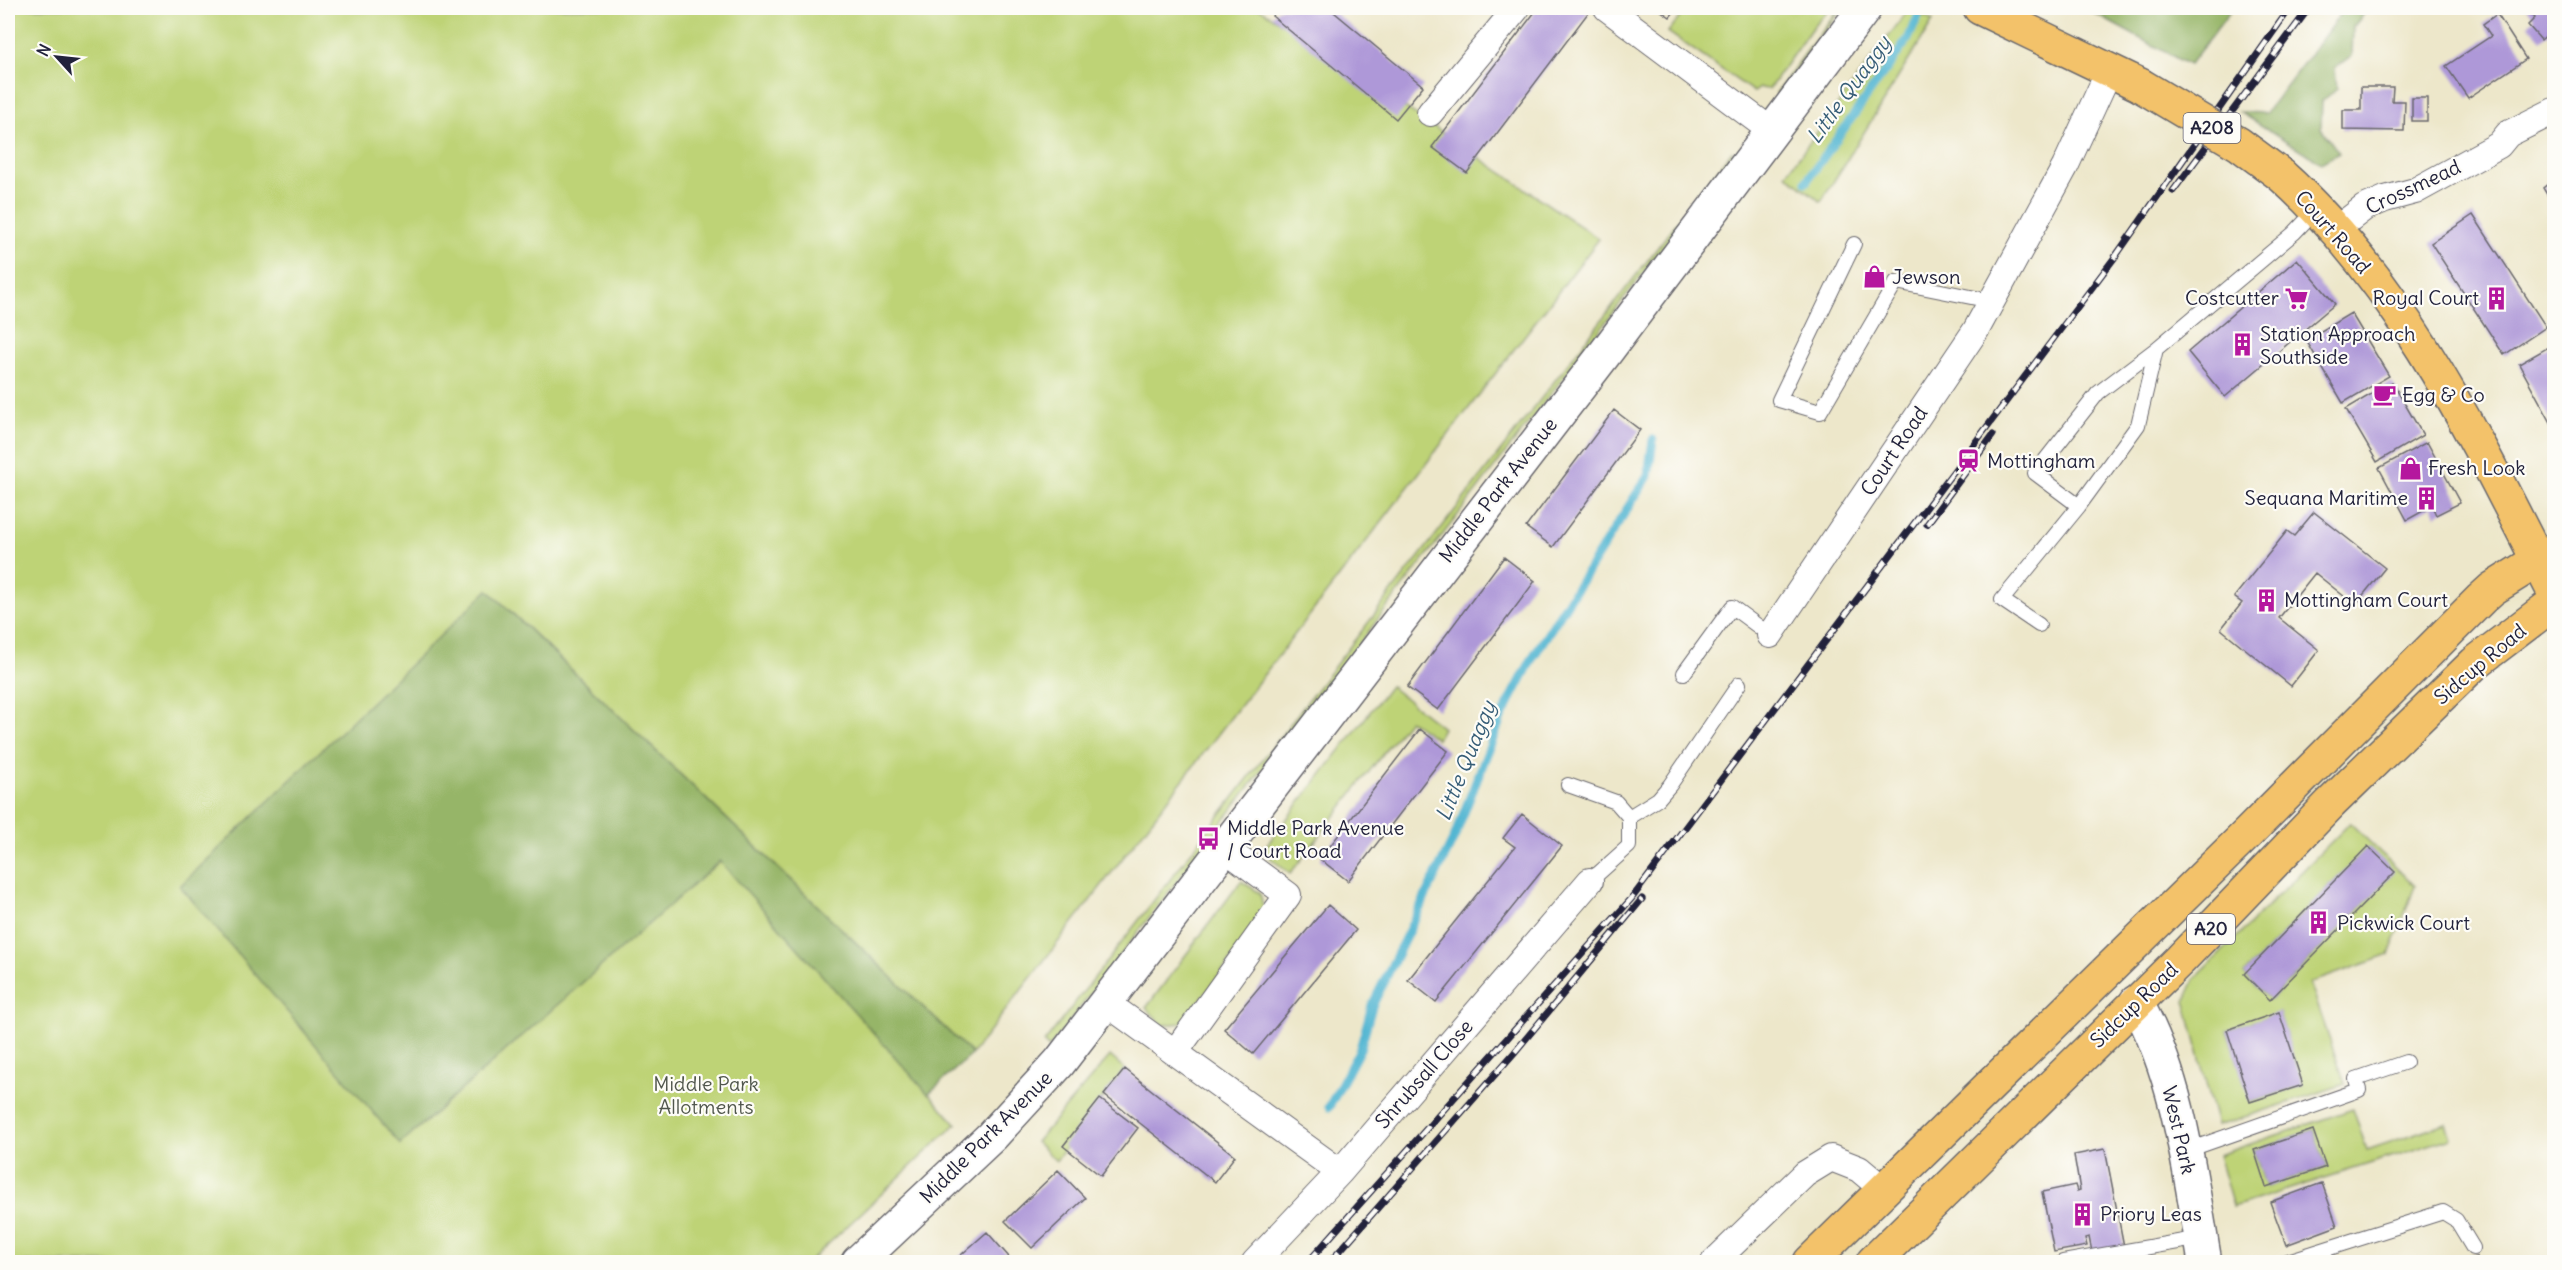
<svg xmlns="http://www.w3.org/2000/svg" width="2562" height="1270" font-family="Delius,sans-serif">
	<rect width="100%" height="100%" fill="#fdfcf7"/>
	<filter id="ink" filterUnits="userSpaceOnUse"><feTurbulence type="fractalNoise" baseFrequency=".0167" numOctaves="2"/><feDisplacementMap in="SourceGraphic" scale="12" xChannelSelector="R" yChannelSelector="G"/><feConvolveMatrix kernelMatrix="1 2 1 2 8 2 1 2 1" color-interpolation-filters="sRGB"/></filter>
	<filter id="wash" filterUnits="userSpaceOnUse"><feTurbulence type="fractalNoise" baseFrequency=".008" numOctaves="4" result="noise"/><feDisplacementMap in="SourceGraphic" scale="24" xChannelSelector="R" yChannelSelector="G"/><feGaussianBlur stdDeviation="1.35" result="paint"/><feColorMatrix in="noise" values="0 0 0 0 0 0 0 0 0 0 0 0 0 0 0 0 0 1.4 0 .05"/><feComposite in="paint" operator="in"/></filter>
	<g filter="url(#wash)">
		<rect width="100%" height="100%" fill="#ede7ca"/>
		<path fill="#bed376" stroke="#707a58" stroke-width="1.5" fill-rule="evenodd" d="M8 8H1259L1599 239 972 1054 488 590 400 1144 720 860 956 1124 809 1262H8Z
			M1687 8H1830L1811 29 1769 89 1760 88 1754 92 1668 32Z
			M1839 8H1842L1778 94 1776 93Z
			M1909 9 1933 21 1821 202 1786 174Z
			M1732 151 1734 155 1049 1048 1044 1043Z
			M1390 686 1443 728 1437 739 1409 720 1290 874 1262 851Z
			M2350 823 2415 886 2389 955 2310 983 2345 1084 2217 1126 2185 1000 2194 980ZM2368 847 2394 872 2270 1000 2244 974ZM2279 1013 2302 1085 2251 1102 2227 1030Z
			M1241 881 1260 893 1265 915 1183 1023 1163 1025 1146 1008Z
			M1110 1056 1125 1069 1056 1161 1036 1142Z
			M2353 1109 2367 1150 2446 1123 2451 1138 2233 1207 2218 1155ZM2313 1130 2326 1167 2266 1187 2254 1150Z"/>
		<path fill="#96b567" stroke="#5c6c51" stroke-width="1.5" d="M2084 8H2233L2189 65Z
			M2345 8H2369L2353 27 2352 55 2335 68 2337 89 2322 101 2321 128 2339 153 2321 163 2240 112 2266 113Z
			M488 590 972 1054 928 1094 720 861 400 1144 180 886Z"/>
		<g fill="none" stroke-linecap="round" stroke-linejoin="round">
			<path stroke="#53b6d2" stroke-width="9" d="M1806 182 1908 39 1918 17
				M1329 1107 1360 1049 1372 1006 1454 838 1501 718 1533 657 1648 476 1653 440"/>
		</g>
		<g id="blocks">
			<path fill="#ae98d8" d="M1279 8H1329L1423 86 1396 119 1272 16Z
				M1538 8H1581L1588 13 1467 173 1432 147Z
				M1657 8H1677L1670 17Z
				M2525 8H2554V38L2549 33 2541 40 2528 25 2535 18Z
				M2497 14 2526 59 2468 98 2446 66 2491 36 2483 24Z
				M2361 87H2393L2392 101H2405L2404 131 2343 130V110H2361Z
				M2412 98H2427V121H2412Z
				M2554 179V206L2543 188Z
				M2473 215 2546 327 2504 355 2431 243Z
				M2297 259 2335 304 2225 397 2188 352Z
				M2351 313 2389 376 2343 403 2306 340Z
				M2554 344V428L2519 364Z
				M2392 382 2423 435 2377 462 2346 409Z
				M1614 410 1640 430 1553 547 1526 527Z
				M2427 442 2460 503 2436 515 2432 506 2407 520 2379 468Z
				M2314 512 2385 568 2355 605 2315 573 2279 618 2319 650 2291 686 2221 629 2242 603 2234 597 2287 531 2294 536Z
				M1504 557 1535 581 1438 710 1407 687Z
				M1420 729 1448 751 1348 881 1320 859Z
				M1522 814 1562 846 1436 1002 1408 980 1515 847 1503 838Z
				M2368 846 2395 872 2270 1000 2244 974Z
				M1328 905 1356 930 1253 1054 1224 1029Z
				M2279 1012 2303 1085 2250 1102 2227 1030Z
				M1125 1069 1235 1156 1215 1182 1104 1095Z
				M1100 1099 1138 1128 1101 1176 1063 1146Z
				M2313 1130 2326 1167 2266 1187 2254 1150Z
				M2105 1149 2127 1262H2094L2089 1237 2085 1238 2087 1246 2054 1252 2042 1192 2075 1185 2077 1191 2080 1190 2074 1155Z
				M1058 1170 1085 1198 1032 1248 1005 1221Z
				M2322 1183 2337 1226 2286 1245 2270 1202Z
				M987 1232 1009 1257 1003 1262H953Z
				M2477 1257 2478 1262H2456V1261Z"/>
		</g>
	</g>
	<g filter="url(#ink)">
		<use href="#blocks" fill-opacity="0" stroke="#69676d" stroke-width="1.5"/>
		<g fill="none" stroke-linecap="round" stroke-linejoin="round">
			<defs>
				<path id="service" d="M1854 244 1779 400 1820 412 1896 282 1991 301
					M2079 506 2035 473 2098 393 2156 349 2294 233 2316 210
					M2039 625 2002 600 2079 506 2138 425 2156 349
					M1684 673 1732 607 1770 635
					M1568 785 1616 802 1629 817V846L1590 881
					M1629 817 1658 799 1670 785 1739 684
					M2185 1151 2359 1090 2356 1079 2406 1062
					M2063 1262 2201 1238
					M2285 1262 2443 1212 2456 1220 2473 1248"/>
				<path id="minor" d="M1607 8 1773 132
					M1430 113 1517 8
					M2334 231 2364 208 2385 199 2415 191 2499 145 2508 134 2554 111
					M1770 635 1976 330 2065 167 2109 71
					M1105 1002 1340 1172
					M1176 1051 1288 895 1224 848
					M1255 1262 1340 1172 1590 881
					M1714 1262 1805 1174 1831 1158 1859 1169 1884 1190"/>
				<path id="tertiary" d="M2136 1002C2180 1080 2190 1176 2205 1262
					M858 1262 992 1136 1059 1063 1603 356 1865 8"/>
				<path id="primary" d="M1980 8 2140 85
					M2281 175C2405 286 2479 446 2554 592"/>
				<path id="trunk" d="M1810 1262 2248 833 2481 599 2492 589 2554 550
					M1873 1262 2180 960 2331 803 2475 663 2554 603"/>
			</defs>
			<use href="#service" stroke="#69676d" stroke-width="16"/>
			<use href="#minor" stroke="#69676d" stroke-width="28"/>
			<use href="#tertiary" stroke="#69676d" stroke-width="36"/>
			<use href="#primary" stroke="#69676d" stroke-width="36"/>
			<use href="#trunk" stroke="#69676d" stroke-width="36"/>
			<use href="#service" stroke="#fff" stroke-width="14"/>
			<use href="#minor" stroke="#fff" stroke-width="26"/>
			<use href="#tertiary" stroke="#fff" stroke-width="33"/>
			<use href="#primary" stroke="#f3c26a" stroke-width="33"/>
			<use href="#trunk" stroke="#f3c26a" stroke-width="33"/>
			<defs>
				<path id="rail" d="M2173 191 2309 8
					M1927 524 1993 435
					M1308 1262 1632 898 2115 257 2290 8
					M1330 1262 1514 1053 1642 899"/>
			</defs>
			<use href="#rail" stroke="#22223b" stroke-width="7"/>
			<use href="#rail" stroke="#fdfcf7" stroke-width="4.5" stroke-dasharray="14" stroke-linecap="butt"/>
			<defs>
				<path id="primary-bridge" d="M2140 85 2239 144 2281 175"/>
			</defs>
			<use href="#primary-bridge" stroke="#69676d" stroke-width="36" stroke-linecap="butt"/>
			<use href="#primary-bridge" stroke="#f3c26a" stroke-width="33"/>
		</g>
	</g>
	<defs>
		<symbol id="shop-bare" viewBox="-9 -9 18 18"><path d="M-5-2.5h2.3a2.7 3.5 0 0 1 5.4 0H5L5.5 6h-11ZM-1.5-2.5h3a1.5 2.3 0 0 0-3 0Z" fill="#b5179e" stroke="#fdfcf7" stroke-width="2.5" paint-order="stroke"/></symbol>
		<symbol id="supermarket-bare" viewBox="-9 -9 18 18"><path d="M-6-5.5h2.5l.6 2H6L4.5 2H-2.5L-4.4-4H-6ZM-1.5 3.2a1.3 1.3 0 1 0 .1 0ZM3 3.2a1.3 1.3 0 1 0 .1 0Z" fill="#b5179e" stroke="#fdfcf7" stroke-width="2.5" paint-order="stroke"/></symbol>
		<symbol id="building-bare" viewBox="-9 -9 18 18"><path d="M-4-6H4V6H1V3H-1V6H-4ZM-2.5-4.3h1.7v1.8h-1.7ZM.8-4.3h1.7v1.8H.8ZM-2.5-1h1.7V.8h-1.7ZM.8-1h1.7V.8H.8Z" fill="#b5179e" stroke="#fdfcf7" stroke-width="2.5" paint-order="stroke"/></symbol>
		<symbol id="cafe-bare" viewBox="-9 -9 18 18"><path d="M-5.5-4.5H6V0H3Q3 3.5 0 3.5H-2.5Q-5.5 3.5-5.5 0ZM3-3.2v2h1.7v-2ZM-6 4.5H4V6H-6Z" fill="#b5179e" stroke="#fdfcf7" stroke-width="2.5" paint-order="stroke"/></symbol>
		<symbol id="station-bare" viewBox="-9 -9 18 18"><path d="M-3-6H3Q5-6 5-4V2Q5 4 3 4L4.5 6H3L1.5 4h-3L-3 6H-4.5L-3 4Q-5 4-5 2V-4Q-5-6-3-6ZM-3.5-4v3h7v-3ZM-3.5 1v1.5H-2V1ZM2 1v1.5H3.5V1Z" fill="#b5179e" stroke="#fdfcf7" stroke-width="2.5" paint-order="stroke"/></symbol>
		<symbol id="bus-bare" viewBox="-9 -9 18 18"><path d="M-5-6H5V4H4V6H2V4H-2V6H-4V4H-5ZM-3.5-4V0h7V-4ZM-3.5 1.2v1.5H-2V1.2ZM2 1.2v1.5H3.5V1.2Z" fill="#b5179e" stroke="#fdfcf7" stroke-width="2.5" paint-order="stroke"/></symbol>
	</defs>
	<g fill-rule="evenodd">
		<use href="#shop-bare" x="1858" y="260" width="33" height="33"/>
		<use href="#supermarket-bare" x="2280" y="282" width="33" height="33"/>
		<use href="#building-bare" x="2480" y="282" width="33" height="33"/>
		<use href="#building-bare" x="2226" y="328" width="33" height="33"/>
		<use href="#cafe-bare" x="2368" y="378" width="33" height="33"/>
		<use href="#station-bare" x="1952" y="444" width="33" height="33"/>
		<use href="#shop-bare" x="2394" y="452" width="33" height="33"/>
		<use href="#building-bare" x="2410" y="482" width="33" height="33"/>
		<use href="#building-bare" x="2250" y="584" width="33" height="33"/>
		<use href="#bus-bare" x="1192" y="822" width="33" height="33"/>
		<use href="#building-bare" x="2302" y="906" width="33" height="33"/>
		<use href="#building-bare" x="2066" y="1198" width="33" height="33"/>
	</g>
	<g text-anchor="middle" stroke-width="4.5" stroke-linejoin="round" paint-order="stroke">
		<g fill="#fdfcf7" stroke="#646373" stroke-width="1.5">
			<rect x="2183.5" y="113" width="57" height="30" rx="4.5"/>
			<rect x="2187" y="914" width="48" height="30" rx="4.5"/>
		</g>
		<g font-size="18" font-weight="bold" fill="#22223b">
			<text x="2212" y="134">A208</text>
			<text x="2211" y="935">A20</text>
		</g>
		<g font-size="20" fill="#22223b" stroke="#fdfcf7">
			<text transform="translate(2413 187) rotate(-25)" y="7">Crossmead</text>
			<text transform="translate(2333 232) rotate(49)" y="7">Court Road</text>
			<text transform="translate(1894 451) rotate(-56)" y="7">Court Road</text>
			<text transform="translate(1498 490) rotate(-52)" y="7">Middle Park Avenue</text>
			<text transform="translate(2480 664) rotate(-40)" y="7">Sidcup Road</text>
			<text transform="translate(2134 1005) rotate(-44)" y="7">Sidcup Road</text>
			<text transform="translate(1424 1074) rotate(-49)" y="7">Shrubsall Close</text>
			<text transform="translate(2179 1130) rotate(77)" y="7">West Park</text>
			<text transform="translate(986 1137) rotate(-45)" y="7">Middle Park Avenue</text>
		</g>
		<g font-size="20" fill="#22223b" stroke="#fdfcf7" text-anchor="start">
			<text x="1892" y="284">Jewson</text>
			<text x="2279" y="305" text-anchor="end">Costcutter</text>
			<text x="2479" y="305" text-anchor="end">Royal Court</text>
			<text x="2260" y="341">Station Approach<tspan x="2260" dy="23">Southside</tspan></text>
			<text x="2402" y="402">Egg &amp; Co</text>
			<text x="1987" y="468">Mottingham</text>
			<text x="2428" y="475">Fresh Look</text>
			<text x="2408" y="505" text-anchor="end">Sequana Maritime</text>
			<text x="2284" y="607">Mottingham Court</text>
			<text x="1227" y="835">Middle Park Avenue<tspan x="1227" dy="23">/ Court Road</tspan></text>
			<text x="2337" y="930">Pickwick Court</text>
			<text x="2100" y="1221">Priory Leas</text>
		</g>
		<g font-size="20" fill="#51574d" stroke="#fdfcf7">
			<text x="706" y="1091">Middle Park<tspan x="706" dy="23">Allotments</tspan></text>
		</g>
		<g font-size="21" font-style="italic" fill="#365d77" stroke="#fdfcf7">
			<text transform="translate(1849 90) rotate(-54)" y="7">Little Quaggy</text>
			<text transform="translate(1466 761) rotate(-68)" y="7">Little Quaggy</text>
		</g>
	</g>
	<rect width="2562" height="1270" fill="none" stroke="#fdfcf7" stroke-width="30"/>
	<g transform="translate(57 57) rotate(297)" stroke="#fdfcf7" stroke-width="4.5" paint-order="stroke">
	<path d="M0-4.5L10 22L0 15L-10 22Z" fill="#22223b"/>
	<text y="-9" font-size="16" font-weight="bold" text-anchor="middle" fill="#22223b">N</text>
	</g>
</svg>
